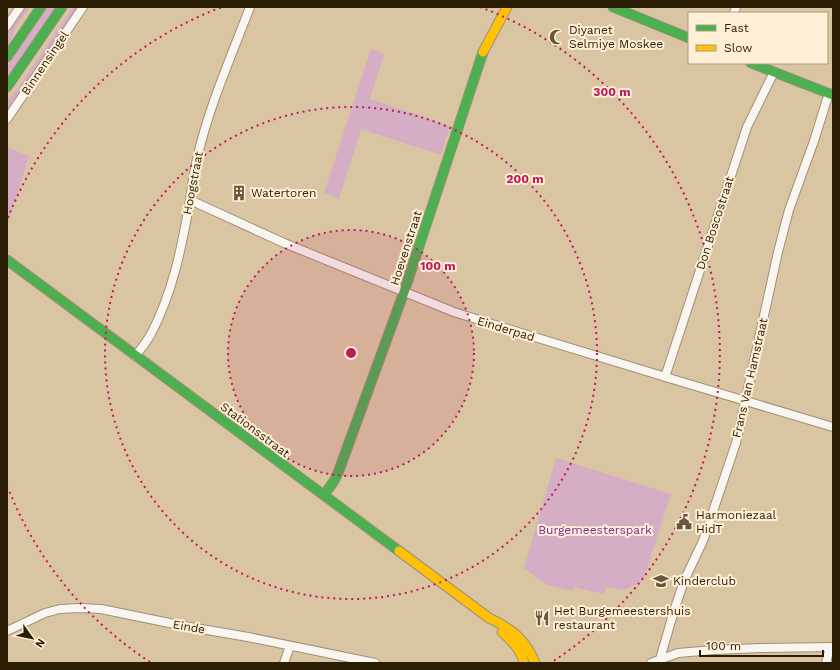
<svg xmlns="http://www.w3.org/2000/svg" width="840" height="670" font-family="'Work Sans',sans-serif">
	<rect width="100%" height="100%" fill="#dac5a3"/>
	<path fill="#d5adc5" d="M24 7H30L15 28 13 37 7 46V31Z
		M47 7H56L7 79 9 63Z
		M73 7H79L10 108 7 111V100L11 97 18 88Z
		M371 49 384 54 370 99 450 126 441 155 361 129 339 199 324 193Z
		M7 147 29 156 7 227Z
		M556 458 671 494 643 581 624 590 607 587 604 594 573 587V591L547 585 524 568Z"/>
	<g fill="none" stroke-linecap="round" stroke-linejoin="round">
		<defs>
			<path id="street" d="M734 13 736 7
				M7 26 20 7
				M7 119 83 7
				M190 200 284 243 454 312 479 320 672 379 833 427
				M135 356C141 349 147 341 151 334 173 292 182 246 190 200 192 186 194 172 197 159 209 106 231 57 250 7
				M665 377 747 127 774 72
				M7 631 45 613 60 609 80 608 101 609 184 626 248 637 375 663
				M660 659 674 611 684 581 703 541 736 443 778 252 789 210 814 141 829 93
				M284 663 290 646
				M651 663 678 653 714 650 761 648 833 647
				M826 663 830 647"/>
			<path id="fast" d="M613 7 689 38
				M7 57 41 7
				M751 63 833 95
				M7 87 62 7
				M7 260 399 551
				M324 495 334 481 338 473 404 292 483 52"/>
			<path id="slow" d="M483 52 507 7
				M399 551 489 618C511 628 526 640 535 663
				M502 632C512 641 521 650 524 663"/>
		</defs>
		<use href="#street" stroke="#a09075" stroke-width="10"/>
		<use href="#fast" stroke="#a09075" stroke-width="11"/>
		<use href="#slow" stroke="#a09075" stroke-width="11"/>
		<use href="#street" stroke="#f9f6f1" stroke-width="8"/>
		<use href="#fast" stroke="#4caf50" stroke-width="9"/>
		<use href="#slow" stroke="#ffc107" stroke-width="9"/>
	</g>
	<circle cx="351" cy="353" r="123" fill="#c2185b" fill-opacity=".12"/>
	<g fill="none" stroke="#c2185b" stroke-width="2" stroke-dasharray="2 4">
		<circle cx="351" cy="353" r="123"/>
		<circle cx="351" cy="353" r="246"/>
		<path d="M150 662A369 369 0 0 1 8 488M8 218A369 369 0 0 1 222 7M480 7A369 369 0 0 1 552 662"/>
	</g>
	<defs>
		<symbol id="mosque-bare" viewBox="-9 -9 18 18"><path d="M3.5-4.9A6 6 0 1 0 3.5 4.9A5 5 0 1 1 3.5-4.9Z" fill="#68583b" stroke="#ffefd7" stroke-width="2.5" paint-order="stroke"/></symbol>
		<symbol id="building-bare" viewBox="-9 -9 18 18"><path d="M-4-6H4V6H1V3H-1V6H-4ZM-2.5-4.3h1.7v1.8h-1.7ZM.8-4.3h1.7v1.8H.8ZM-2.5-1h1.7V.8h-1.7ZM.8-1h1.7V.8H.8Z" fill="#68583b" stroke="#ffefd7" stroke-width="2.5" paint-order="stroke"/></symbol>
		<symbol id="civic-bare" viewBox="-9 -9 18 18"><path d="M-.6-6.5H3V-4.5H.6V-3L4-1V1h2V6H-6V1h2V-1L-.6-3ZM-1.2 2.5V6h2.4V2.5Z" fill="#68583b" stroke="#ffefd7" stroke-width="2.5" paint-order="stroke"/></symbol>
		<symbol id="school-bare" viewBox="-9 -9 18 18"><path d="M0-5L7-2L0 1L-7-2ZM-4 1L0 2.5L4 1V4Q0 6-4 4Z" fill="#68583b" stroke="#ffefd7" stroke-width="2.5" paint-order="stroke"/></symbol>
		<symbol id="restaurant-bare" viewBox="-9 -9 18 18"><path d="M-5-6h1v4h1v-4h1v4h1v-4h1v5L-1.5 .5V6h-2V.5L-5-1ZM5-6V6H3V1.5H1.5Q1.5-4 5-6Z" fill="#68583b" stroke="#ffefd7" stroke-width="2.5" paint-order="stroke"/></symbol>
	</defs>
	<g fill-rule="evenodd">
		<use href="#mosque-bare" x="546" y="26" width="22" height="22"/>
		<use href="#building-bare" x="228" y="182" width="22" height="22"/>
		<use href="#civic-bare" x="673" y="511" width="22" height="22"/>
		<use href="#school-bare" x="650" y="570" width="22" height="22"/>
		<use href="#restaurant-bare" x="531" y="607" width="22" height="22"/>
	</g>
	<g text-anchor="middle" stroke-width="4" stroke-linejoin="round" paint-order="stroke">
		<g font-size="12" fill="#2b1d03" stroke="#ffefd7" text-anchor="start">
			<text x="569" y="34">Diyanet<tspan x="569" dy="14">Selmiye Moskee</tspan></text>
			<text x="251" y="197">Watertoren</text>
			<text x="696" y="519">Harmoniezaal<tspan x="696" dy="14">HidT</tspan></text>
			<text x="673" y="585">Kinderclub</text>
			<text x="554" y="615">Het Burgemeestershuis<tspan x="554" dy="14">restaurant</tspan></text>
		</g>
		<g font-size="12" fill="#2b1d03" stroke="#ffefd7">
			<text transform="translate(45 63) rotate(-56)" y="4">Binnensingel</text>
			<text transform="translate(193 183) rotate(-79)" y="4">Hoogstraat</text>
			<text transform="translate(715 223) rotate(-72)" y="4">Don Boscostraat</text>
			<text transform="translate(406 248) rotate(-72)" y="4">Hoevenstraat</text>
			<text transform="translate(506 329) rotate(17)" y="4">Einderpad</text>
			<text transform="translate(750 378) rotate(-77)" y="4">Frans Van Hamstraat</text>
			<text transform="translate(255 430) rotate(37)" y="4">Stationsstraat</text>
			<text transform="translate(189 627) rotate(10)" y="4">Einde</text>
		</g>
		<g font-size="12" fill="#792d8d" stroke="#ffefd7">
			<text x="595" y="534">Burgemeesterspark</text>
		</g>
	</g>
	<circle cx="351" cy="353" r="6" fill="#c2185b" stroke="#ffefd7" stroke-width="2"/>
	<g font-size="12" text-anchor="middle" font-weight="bold" fill="#c2185b" stroke="#ffefd7" stroke-width="4" stroke-linejoin="round" paint-order="stroke">
		<text x="612" y="96">300 m</text>
		<text x="525" y="183">200 m</text>
		<text x="438" y="270">100 m</text>
	</g>
	<rect width="840" height="670" fill="none" stroke="#2b1d03" stroke-width="16"/>
	<rect x="688" y="12" width="140" height="52" fill="#ffefd7" stroke="#aa9b82"/>
	<rect x="696" y="25" width="20" height="6" fill="#4caf50" stroke="#aa9b82"/>
	<text x="724" y="32" font-size="12" fill="#2b1d03">Fast</text>
	<rect x="696" y="45" width="20" height="6" fill="#ffc107" stroke="#aa9b82"/>
	<text x="724" y="52" font-size="12" fill="#2b1d03">Slow</text>
	<g transform="translate(32 638) rotate(123)" stroke="#ffefd7" stroke-width="3" paint-order="stroke">
	<path d="M0-3L7 15L0 10L-7 15Z" fill="#2b1d03"/>
	<text y="-6" font-size="11" font-weight="bold" text-anchor="middle" fill="#2b1d03">N</text>
	</g>
	<path d="M700 650v6h123v-6" fill="none" stroke="#2b1d03" stroke-width="2"/>
	<text x="706" y="650" font-size="12" fill="#2b1d03" stroke="#ffefd7" stroke-width="3" paint-order="stroke">100 m</text>
</svg>
